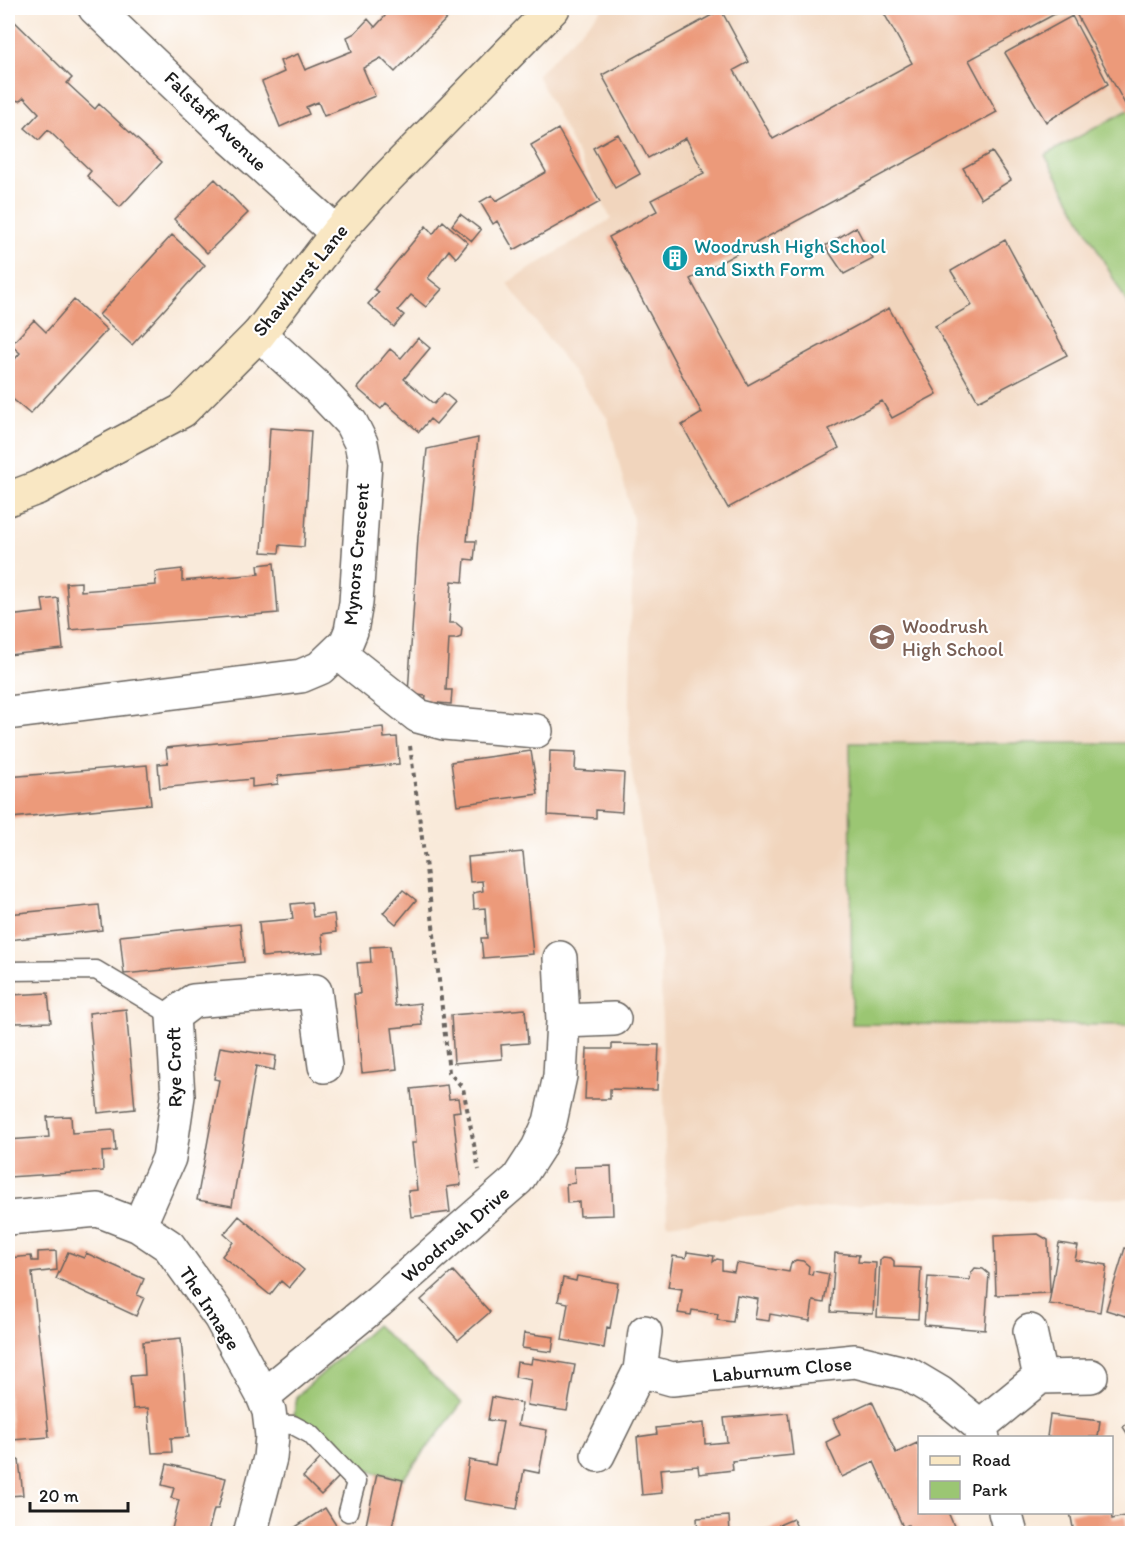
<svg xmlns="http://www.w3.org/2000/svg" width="1140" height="1541" font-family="Itim,sans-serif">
	<rect width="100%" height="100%" fill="#fff"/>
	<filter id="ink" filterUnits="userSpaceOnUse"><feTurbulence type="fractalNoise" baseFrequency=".0167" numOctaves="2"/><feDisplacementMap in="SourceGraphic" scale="12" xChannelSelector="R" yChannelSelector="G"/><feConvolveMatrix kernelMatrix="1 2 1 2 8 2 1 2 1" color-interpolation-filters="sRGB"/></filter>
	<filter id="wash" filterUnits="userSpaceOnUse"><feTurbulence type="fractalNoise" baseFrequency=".008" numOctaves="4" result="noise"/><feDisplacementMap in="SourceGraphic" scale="24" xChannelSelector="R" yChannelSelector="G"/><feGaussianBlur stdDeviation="1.35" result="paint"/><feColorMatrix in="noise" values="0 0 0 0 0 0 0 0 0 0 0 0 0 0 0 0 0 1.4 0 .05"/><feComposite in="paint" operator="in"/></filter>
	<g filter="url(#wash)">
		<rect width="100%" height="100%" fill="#f9eada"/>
		<path fill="#f1d5bd" d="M603 8H1132V1198L885 1202 667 1224 660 945 629 754 633 520 608 419 507 283 611 219 537 75Z"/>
		<path fill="#9bc673" stroke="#5c7148" stroke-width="1.5" d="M1132 108V312L1045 155Z
			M850 743H1132V1025L852 1024Z
			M376 1325 462 1403 403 1479 352 1467 294 1416 297 1396Z"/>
		<g id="blocks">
			<path fill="#ec9a7a" d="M376 8H457L395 72 381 58 363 68 375 96 324 116 318 102 306 107 309 114 280 127 262 82 284 72 280 61 298 54 305 70 352 51 347 37 355 33 368 19 375 27 385 16Z
				M881 8H1066L969 60 997 112 690 279 748 385 889 308 937 394 892 418 882 401 829 429 839 448 728 508 682 425 702 413 609 237 657 211 651 200 704 173 686 138 648 158 602 75 721 10 749 62 734 70 773 139 912 63Z
				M1073 8H1132V117Z
				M8 15 72 78 67 83 95 109 99 104 162 162 120 207 87 176 91 171 48 130 39 140 25 128 39 113 24 97 20 101 14 100 8 94 9 85 8 83Z
				M1072 16 1108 84 1046 122 1005 53Z
				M558 129 600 202 514 250 497 221 493 224 480 202 492 195 496 201 546 172 531 145Z
				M618 134 640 174 615 188 593 148Z
				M992 152 1011 180 981 199 963 168Z
				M215 179 248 213 207 253 174 219Z
				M460 214 481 230 472 241 452 225Z
				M443 221 468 243 456 258 449 250 428 278 442 289 426 307 411 295 398 310 404 315 394 327 368 304 379 292 374 289 426 226 433 234Z
				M856 227 873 259 844 274 825 246Z
				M172 235 205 265 132 345 99 315Z
				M1005 240 1067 355 978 401 935 326 972 305 951 271Z
				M74 300 107 330 30 414 8 395V351L15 359 20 353 11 345 34 320 46 332Z
				M418 338 430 348 404 379 434 404 444 393 455 402 436 424 430 419 419 432 386 403 381 409 357 388 390 349 401 358Z
				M270 428 311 431 304 547 280 545 279 553 262 552Z
				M478 438 467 541H476L474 560 465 559 463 582 452 581 449 623H456L462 628 461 637 456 639H449L446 690H452L451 704 425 702 426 696 408 694 418 537 427 449Z
				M274 563 278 613 70 630 66 583 81 582V591L156 585 155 572 182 569V581L259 574 258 565Z
				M58 598 63 649 8 655V616L44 612 42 600Z
				M383 727 384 738 397 737 399 764 278 776V784L252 787V779L160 788 158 764 168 763 166 748Z
				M531 751 538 794 457 805 451 762Z
				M550 751 576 752 575 770 624 773 622 812 596 810V818L548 815Z
				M147 765 151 804 11 818 12 827 8 832V777Z
				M523 852 533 954 483 958 481 938H487L485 908 474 909 473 893 483 891 482 881 470 882 468 857Z
				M403 890 416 900 396 924 383 913Z
				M311 902 313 917 334 914 336 932 322 934 324 952 262 957 259 922 293 919 291 904Z
				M99 905 102 930 8 940V914Z
				M240 924 244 962 124 974 120 936Z
				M390 946 395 1006 420 1003 422 1025 392 1028 397 1069 362 1073 354 994H360L357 963 371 962 370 947Z
				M48 993 51 1022 15 1023 11 995Z
				M126 1009 135 1109 98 1113 89 1013Z
				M525 1009 528 1043 501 1045 502 1059 454 1063 451 1015Z
				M612 1044 659 1045 657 1090 610 1089V1099H585L587 1049H612Z
				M220 1047 276 1056 274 1070 256 1066 232 1206 197 1200 219 1080 214 1079Z
				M447 1085 449 1099 458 1098 460 1111 453 1112 461 1185 447 1187 450 1212 411 1217 408 1191 417 1190 412 1143H416L411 1089Z
				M71 1116 72 1133 114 1130 116 1151 102 1152 103 1171 8 1177V1140L49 1137 47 1117Z
				M611 1166 613 1215 580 1216 579 1202 567 1203 566 1184 575 1183 574 1167Z
				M239 1216 304 1270 289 1288 281 1281 270 1295 222 1256 233 1242 224 1234Z
				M1038 1234 1048 1240 1050 1293 996 1295 994 1236Z
				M1059 1243 1078 1246 1075 1260 1107 1265 1100 1312 1049 1304Z
				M1125 1248 1132 1250V1318L1106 1310Z
				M56 1251 57 1270 32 1273 49 1437 12 1440 8 1393V1258L31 1256 32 1261H38V1252Z
				M68 1252 84 1258 86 1253 144 1279 137 1295 144 1298 136 1316 56 1279Z
				M687 1252 714 1256 713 1262 717 1259 722 1260V1270L734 1272 736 1263 789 1272 791 1263 796 1260 803 1261 809 1266 808 1274 812 1275 813 1271 829 1274 824 1303 813 1301 810 1321 770 1314 769 1321 755 1319 758 1299 737 1295 733 1322 717 1320 718 1314 692 1310 691 1315 678 1313 682 1289 668 1287 673 1256 686 1258Z
				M835 1253 859 1255 858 1262 876 1263 873 1314 831 1312Z
				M883 1257 891 1258 894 1261V1267L921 1268 918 1319 877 1317 880 1260Z
				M975 1268 983 1269 989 1274 985 1330 924 1325 928 1277 970 1280 971 1273Z
				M453 1271 490 1312 458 1340 421 1300Z
				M577 1276 618 1283 610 1328 607 1327 604 1348 562 1340 568 1303 558 1301 563 1278 576 1281Z
				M524 1333 554 1337 552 1352 522 1348Z
				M181 1338 189 1437 171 1438 172 1452 152 1453 148 1408 133 1409 130 1376 145 1375 143 1342Z
				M532 1358 575 1365 567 1411 527 1405 531 1380 515 1377 517 1362 531 1364Z
				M492 1397 522 1403 518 1425 547 1430 539 1473 524 1470 517 1509 463 1500 469 1460 495 1465 503 1422 488 1420Z
				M872 1401 896 1453 917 1443 920 1449V1512H948L957 1533H912L908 1525 903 1527 874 1462 842 1477 826 1442 840 1435 833 1419Z
				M788 1413 793 1455 732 1461 733 1470 699 1474 698 1466 660 1469 662 1493 642 1495 637 1437 657 1434 656 1428 704 1423 705 1444 727 1442 724 1418Z
				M1050 1415 1100 1421 1098 1437H1047Z
				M1132 1420V1441L1123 1427Z
				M321 1458 340 1476 321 1495 303 1477Z
				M19 1460 23 1495 8 1496V1461Z
				M167 1464 226 1478 218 1509H214L208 1533H171L179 1500 171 1498 174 1488 162 1485Z
				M377 1474 403 1480 391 1531 366 1525Z
				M325 1508 341 1533H298L294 1528Z
				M1070 1512H1111L1112 1519 1125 1516 1129 1533H1074Z
				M729 1516 730 1533H698L697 1518Z
				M793 1519 800 1533H760Z"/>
		</g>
	</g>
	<g filter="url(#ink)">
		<use href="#blocks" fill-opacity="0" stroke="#69645e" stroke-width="1.5"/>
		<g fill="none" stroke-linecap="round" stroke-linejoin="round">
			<defs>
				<path id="lane" d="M8 971 96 970 173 1016
					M270 1424 293 1425 310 1434 356 1482 348 1512"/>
				<path id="street" d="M95 8 230 137 337 233
					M337 652 418 716 444 723 536 731
					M8 713 301 676 320 668 346 643 351 631 356 603 365 463 361 443 351 423 317 387 259 334
					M563 1021 614 1019
					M8 1218 98 1210 139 1226 169 1246 220 1317 263 1396 269 1411 272 1436 270 1458 250 1534
					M139 1226 169 1158 178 1096 173 1016 193 1001 315 991 325 1066
					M1030 1331 1040 1377
					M640 1370 672 1379 855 1361 908 1374 940 1393 980 1426 983 1438
					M263 1396 379 1301 518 1179 538 1148 550 1122 560 1076 563 1021 560 958
					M980 1426 1040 1377 1091 1376
					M598 1455 640 1370 645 1332
					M1005 1512 1011 1534"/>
				<path id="secondary" d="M8 499 37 488 182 411 259 334 337 233 382 183 553 8"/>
			</defs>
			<use href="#lane" stroke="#69645e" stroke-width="21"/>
			<use href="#street" stroke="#69645e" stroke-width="36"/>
			<use href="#secondary" stroke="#69645e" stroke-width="36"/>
			<path stroke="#69645e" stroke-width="4" stroke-dasharray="4.5 4.5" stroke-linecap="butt" d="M410 746 431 907 449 1072 463 1088 479 1170"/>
			<use href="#lane" stroke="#fff" stroke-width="18"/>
			<use href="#street" stroke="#fff" stroke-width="33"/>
			<use href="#secondary" stroke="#f9e7c3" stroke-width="33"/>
		</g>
	</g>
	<defs>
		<symbol id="building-disc" viewBox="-11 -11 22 22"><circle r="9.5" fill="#0f9aa8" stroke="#fff"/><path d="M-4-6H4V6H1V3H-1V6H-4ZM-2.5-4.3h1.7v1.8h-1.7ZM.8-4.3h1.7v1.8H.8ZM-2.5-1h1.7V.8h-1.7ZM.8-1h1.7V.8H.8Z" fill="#fff"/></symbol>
		<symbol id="school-disc" viewBox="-11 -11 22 22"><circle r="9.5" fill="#8d6e63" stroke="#fff"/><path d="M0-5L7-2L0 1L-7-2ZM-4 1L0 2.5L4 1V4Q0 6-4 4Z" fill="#fff"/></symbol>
	</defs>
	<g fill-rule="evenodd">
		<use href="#building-disc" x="660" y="243" width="30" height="30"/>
		<use href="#school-disc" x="867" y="622" width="30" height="30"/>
	</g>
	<g text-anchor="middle" stroke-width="4.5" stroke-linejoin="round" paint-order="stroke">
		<g font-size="20" fill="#1c1c1c" stroke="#fff">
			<text transform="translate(216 121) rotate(44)" y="7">Falstaff Avenue</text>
			<text transform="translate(300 280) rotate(-51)" y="7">Shawhurst Lane</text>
			<text transform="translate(356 554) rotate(-85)" y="7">Mynors Crescent</text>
			<text transform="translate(174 1067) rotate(-91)" y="7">Rye Croft</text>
			<text transform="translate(455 1234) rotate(-41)" y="7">Woodrush Drive</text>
			<text transform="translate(210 1308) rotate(57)" y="7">The Innage</text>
			<text transform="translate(782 1369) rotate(-5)" y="7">Laburnum Close</text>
		</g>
		<g font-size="20" fill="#0d838f" stroke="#fff" text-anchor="start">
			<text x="694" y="253">Woodrush High School<tspan x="694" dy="23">and Sixth Form</tspan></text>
		</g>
		<g font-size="20" fill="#785e54" stroke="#fff" text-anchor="start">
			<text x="902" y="633">Woodrush<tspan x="902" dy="23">High School</tspan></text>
		</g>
	</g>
	<rect width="1140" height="1541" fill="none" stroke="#fff" stroke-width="30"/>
	<rect x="918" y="1436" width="195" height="78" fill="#ffffff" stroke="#a4a4a4" stroke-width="1.5"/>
	<rect x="930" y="1456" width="30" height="9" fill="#f9e7c3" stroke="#a4a4a4" stroke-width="1.5"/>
	<text x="972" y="1466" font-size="18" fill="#1c1c1c">Road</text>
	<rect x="930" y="1481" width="30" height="18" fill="#9bc673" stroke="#a4a4a4" stroke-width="1.5"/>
	<text x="972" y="1496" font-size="18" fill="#1c1c1c">Park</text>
	<path d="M30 1502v9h98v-9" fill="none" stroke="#1c1c1c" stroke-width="3"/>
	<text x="39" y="1502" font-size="18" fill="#1c1c1c" stroke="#ffffff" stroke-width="4.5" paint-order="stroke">20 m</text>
</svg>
